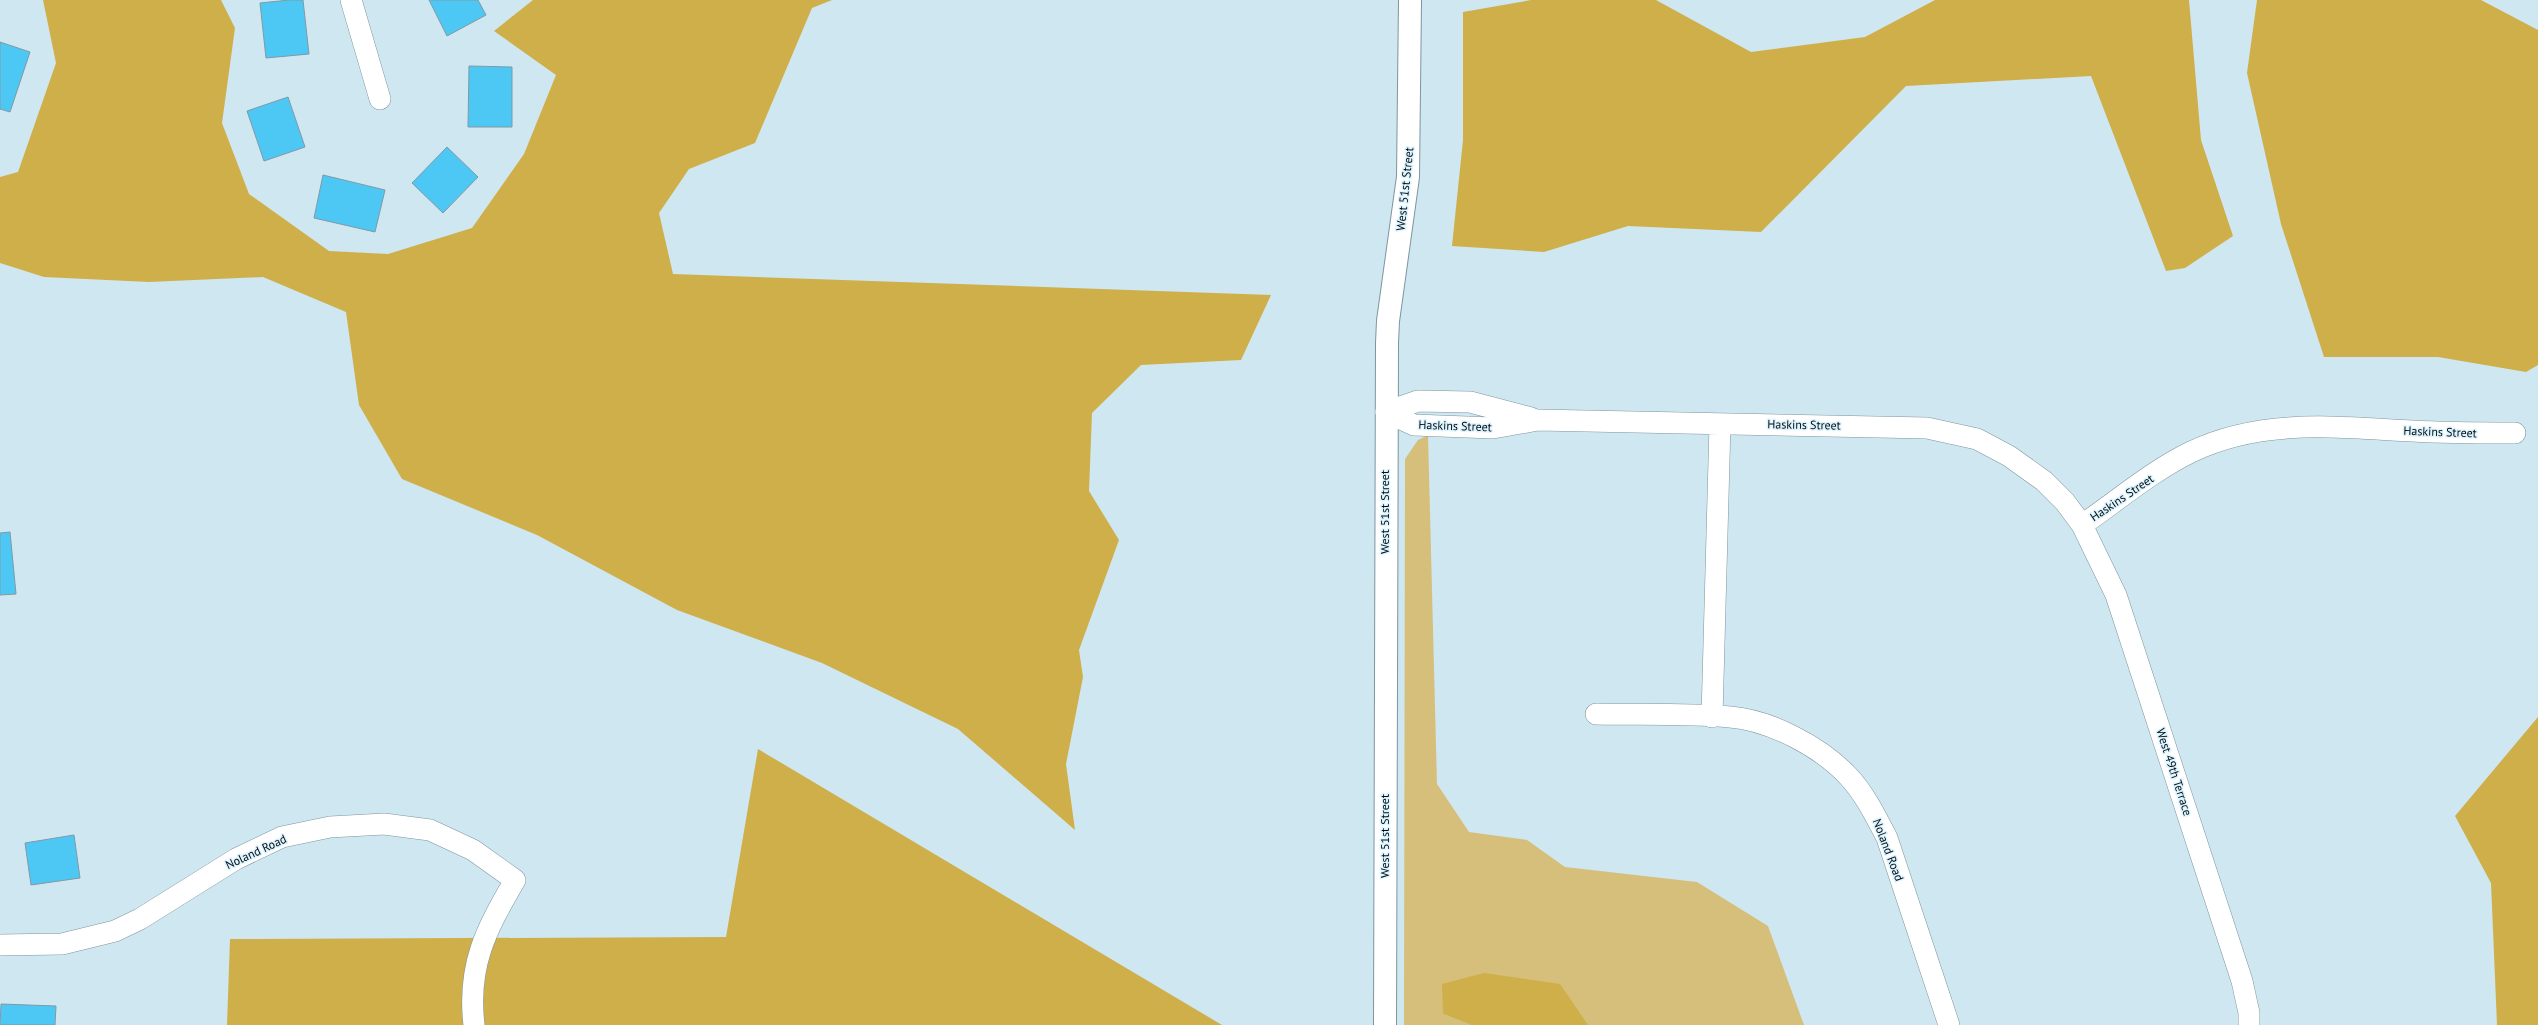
<svg xmlns="http://www.w3.org/2000/svg" width="2538" height="1025" font-family="'PT Sans',sans-serif">
	<rect width="100%" height="100%" fill="#cfe7f1"/>
	<path fill="#d6bf7b" d="M1428 435 1437 784 1469 832 1527 840 1565 867 1697 882 1768 926 1804 1025H1588L1443 1014 1471 1025H1404L1405 459 1418 440Z"/>
	<path fill="#cfaf4a" d="M43 0H221L235 28 222 123 249 194 329 251 388 254 472 228 524 154 556 75 494 31 533 0H832L812 8 755 143 689 169 659 213 673 274 1271 295 1241 360 1141 365 1092 413 1089 491 1119 540 1079 650 1083 677 1066 764 1075 830 958 729 822 663 677 610 537 535 402 479 359 405 346 312 263 277 149 282 44 277 0 263V177L18 172 56 63Z
		M1531 0H1656L1751 52 1865 37 1935 0H2189L2201 140 2233 236 2185 268 2166 271 2091 76 1906 86 1761 232 1628 226 1544 252 1452 246 1463 140V12Z
		M2257 0H2481L2538 30V365L2526 372 2438 357H2324L2281 224 2247 73Z
		M2538 717V1025H2497L2491 883 2455 816Z
		M758 749 1222 1025H227L230 939 726 937Z
		M1484 973 1560 984 1588 1025H1471L1443 1014 1442 984Z"/>
	<path fill="#4dc8f5" stroke="#8299a2" d="M289 0H303L309 54 266 58 260 3Z
		M429 0H478L486 15 447 36Z
		M0 42 30 52 10 112 0 109Z
		M469 66 512 67V127H468Z
		M288 97 305 147 264 161 247 111Z
		M447 147 478 177 443 213 412 183Z
		M323 175 385 190 375 232 314 218Z
		M10 532 16 594 0 595V533Z
		M74 835 80 878 31 885 25 843Z
		M1 1004 56 1006 55 1025H0Z"/>
	<g fill="none" stroke-linecap="round" stroke-linejoin="round">
		<defs>
			<path id="minor" d="M351 0 380 99
				M1386 412 1414 425 1493 428 1538 420 1927 428 1977 439 2009 456 2044 481 2065 502 2082 525 2116 595 2242 981 2249 1013V1025
				M1386 412 1418 401 1470 402 1531 418
				M2082 525C2117 501 2152 471 2191 452 2261 418 2337 427 2412 431 2446 433 2480 433 2515 433
				M1596 714C1640 715 1686 713 1730 717 1770 720 1821 747 1848 776 1865 794 1876 817 1887 838L1949 1025
				M1712 717 1720 424
				M0 945 62 944 115 931 140 919 236 859 282 837 330 827 384 824 430 830 473 850 515 880C486 930 467 965 474 1025"/>
			<path id="tertiary" d="M1385 1025 1387 343 1388 321 1408 177 1410 0"/>
		</defs>
		<use href="#minor" stroke="#7e959e" stroke-width="22"/>
		<use href="#tertiary" stroke="#7e959e" stroke-width="24"/>
		<use href="#minor" stroke="#fff" stroke-width="21"/>
		<use href="#tertiary" stroke="#fff" stroke-width="22"/>
	</g>
	<g text-anchor="middle" stroke-width="3" stroke-linejoin="round" paint-order="stroke">
		<g font-size="12" fill="#060d11" stroke="#dcf4ff">
			<text transform="translate(1405 189) rotate(-84)" y="4">West 51st Street</text>
			<text transform="translate(1804 425) rotate(1)" y="4">Haskins Street</text>
			<text transform="translate(1455 426) rotate(2)" y="4">Haskins Street</text>
			<text transform="translate(2440 432) rotate(2)" y="4">Haskins Street</text>
			<text transform="translate(2122 498) rotate(-34)" y="4">Haskins Street</text>
			<text transform="translate(1385 512) rotate(-90)" y="4">West 51st Street</text>
			<text transform="translate(2174 772) rotate(72)" y="4">West 49th Terrace</text>
			<text transform="translate(1385 836) rotate(-90)" y="4">West 51st Street</text>
			<text transform="translate(1888 850) rotate(69)" y="4">Noland Road</text>
			<text transform="translate(256 852) rotate(-25)" y="4">Noland Road</text>
		</g>
	</g>
</svg>
